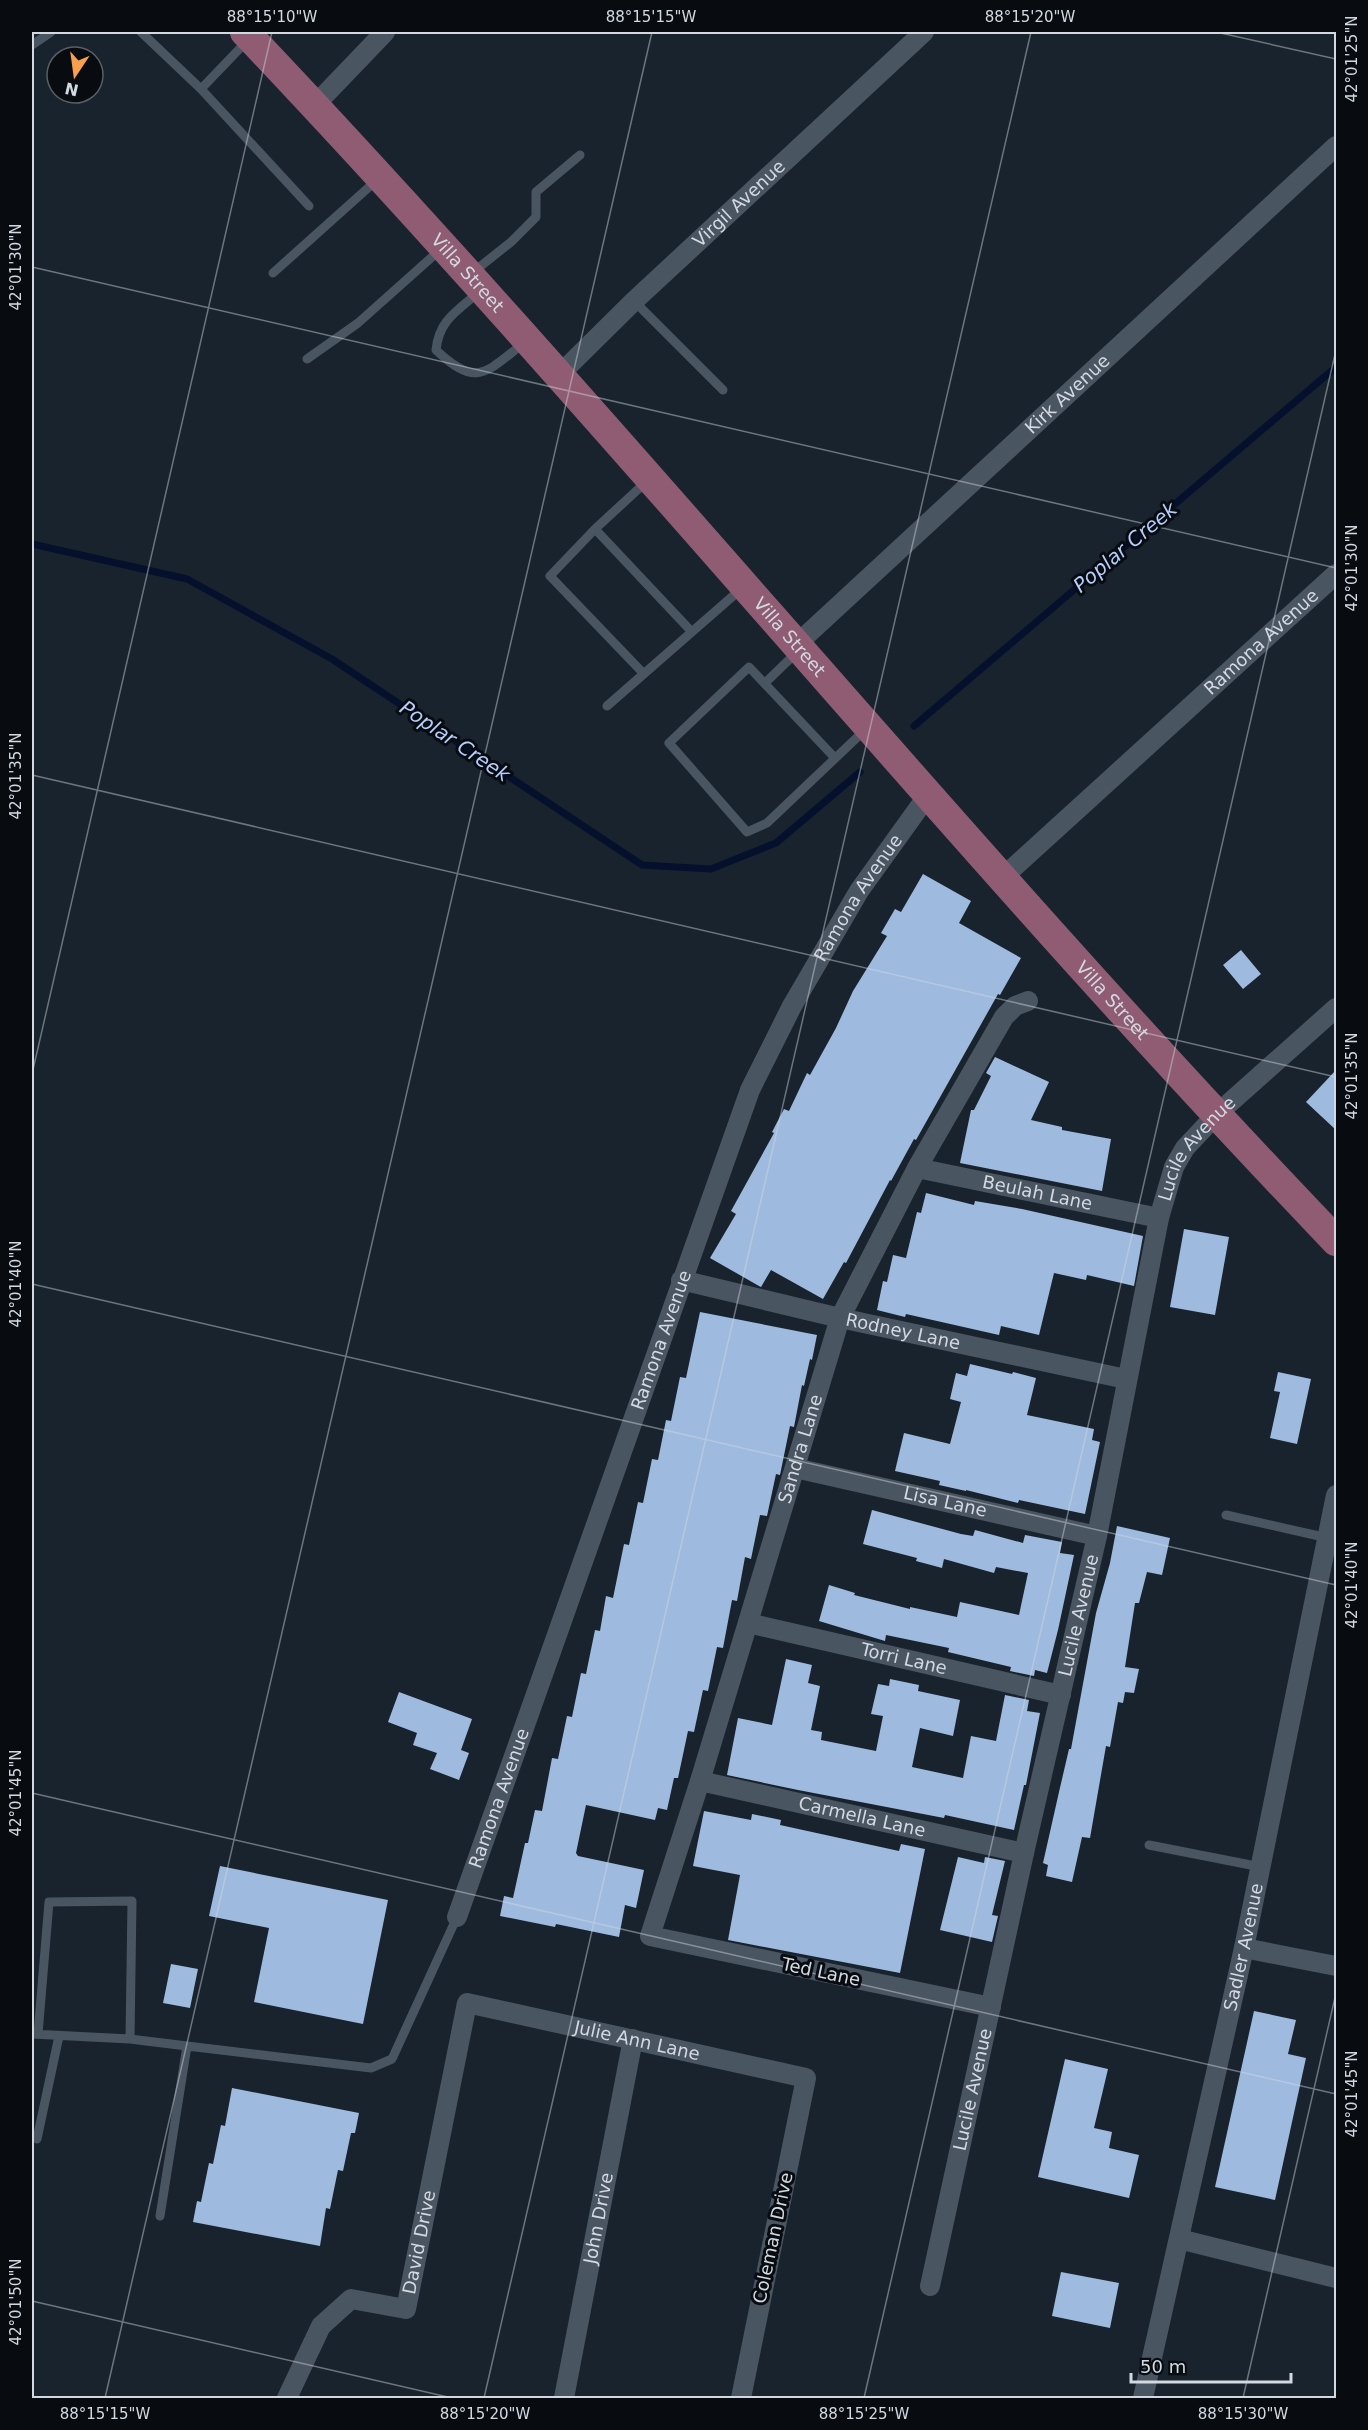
<svg xmlns="http://www.w3.org/2000/svg" width="1368" height="2430" font-family="'DejaVu Sans',sans-serif">
	<rect width="100%" height="100%" fill="#19232e"/>
	<g fill="none" stroke-linecap="round" stroke-linejoin="round">
		<path stroke="#04102c" stroke-width="7" d="M32 544 187 579 332 659 642 865 711 869 776 843 860 772
			M914 726 1336 367"/>
	</g>
	<path fill="#9ebbdf" d="M923 874 971 901 959 923 1021 958 1000 995 998 994 916 1140 914 1139 891 1181 890 1180 846 1263 844 1262 823 1299 771 1270 761 1287 759 1286 710 1258 736 1214 731 1211 774 1133 772 1132 784 1109 789 1111 807 1073 810 1075 836 1028 853 991 887 936 881 933 895 909 901 912Z
		M1241 950 1261 974 1243 989 1223 965Z
		M995 1057 1049 1082 1031 1120 1062 1127V1130L1111 1139 1102 1191 960 1163 971 1110H974L991 1076 986 1073Z
		M1336 1070V1130L1306 1102Z
		M926 1193 974 1205 975 1201 1022 1209 1143 1236 1134 1286 1087 1275 1086 1280 1054 1273 1039 1335 1001 1326 999 1335 906 1314 905 1317 877 1310 883 1281 887 1282 893 1255 906 1258 917 1212 921 1213Z
		M1184 1229 1229 1237 1215 1315 1170 1307Z
		M700 1312 817 1335 812 1360 810 1359 804 1386 802 1385 794 1427 790 1426 780 1475 776 1474 767 1516 760 1515 751 1559 745 1557 737 1601 732 1600 723 1648 717 1647 708 1691 703 1690 694 1732 688 1731 678 1778H674L667 1810 658 1808 655 1820 586 1805 576 1853 578 1856 644 1870 636 1908 625 1905 619 1937 556 1924 555 1927 500 1916 504 1896 513 1898 525 1843H528L535 1810 542 1811 552 1758 558 1759 567 1716 572 1717 581 1673 586 1674 595 1630 600 1631 606 1596 613 1598 624 1544 629 1545 638 1502 643 1503 652 1459 658 1460 666 1420 671 1421 680 1377 686 1378Z
		M970 1364 1012 1374 1013 1372 1036 1378 1027 1415 1094 1429 1092 1440 1100 1442 1085 1514 1019 1500 1018 1503 966 1490V1491L939 1485 940 1481 895 1471 904 1433 950 1444 961 1402 950 1399 956 1373 967 1376Z
		M1278 1372 1311 1379 1297 1444 1270 1438 1280 1392 1274 1391Z
		M872 1510 961 1534 973 1536 975 1530 1023 1543 1025 1535 1062 1542 1060 1553 1074 1555 1058 1630 1047 1673 1035 1670 1034 1676 1010 1671 1011 1667 948 1652 949 1648 886 1635 885 1641 819 1621 829 1585 855 1593 854 1595 910 1609V1607L957 1617 960 1602 1019 1615 1028 1573 996 1567 994 1573 944 1559 942 1568 916 1561 917 1558 863 1544Z
		M1117 1526 1170 1538 1162 1575 1147 1572 1139 1603H1135L1125 1667 1139 1669 1134 1693 1125 1692 1123 1703 1118 1702 1110 1747 1106 1746 1090 1838 1082 1837 1072 1882 1046 1876 1048 1865 1043 1863 1059 1792 1069 1749H1071L1096 1613 1110 1563Z
		M786 1659 812 1665 808 1683 820 1686 811 1730 822 1732 821 1740 876 1751 883 1716 871 1714 878 1684 889 1686 890 1679 919 1685 918 1691 960 1700 953 1736 920 1728 912 1767 963 1778 971 1736 996 1741 1005 1695 1029 1700 1027 1711 1040 1713 1026 1785H1024L1014 1830 945 1815 944 1818 798 1790 727 1775 738 1718 772 1725Z
		M399 1692 472 1719 461 1750 469 1753 459 1780 430 1769 437 1753 413 1745 417 1733 388 1722Z
		M704 1811 751 1820 752 1814 781 1820 780 1825 899 1851 901 1844 925 1849 900 1973 728 1940 740 1875 693 1866Z
		M958 1857 984 1863 985 1857 1005 1861 992 1915 998 1916 992 1942 940 1930Z
		M220 1866 388 1900 363 2024 254 2002 269 1928 209 1916Z
		M171 1964 198 1969 190 2008 163 2003Z
		M1254 2011 1296 2020 1288 2054 1306 2058 1275 2200 1215 2187Z
		M1065 2059 1108 2069 1094 2128 1112 2132 1109 2148 1139 2155 1129 2198 1038 2177Z
		M232 2088 359 2113 355 2133H351L343 2171 338 2170 330 2209 326 2208 320 2246 193 2222 197 2201 201 2202 209 2163 213 2164 221 2125 225 2126Z
		M1061 2272 1119 2283 1110 2328 1052 2316Z"/>
	<g fill="none" stroke-linecap="round" stroke-linejoin="round">
		<path stroke="#4a5562" stroke-width="9" d="M141 32 201 89 309 206
			M32 45 51 32
			M201 89 247 41
			M273 273 378 179
			M472 273 511 242 536 217V192L580 155
			M479 292C457 311 439 320 436 350 477 389 486 372 524 343
			M634 301 723 390
			M307 359 358 323 441 249
			M595 529 646 482
			M644 674 550 576 595 529 692 632
			M765 683 798 651
			M607 706 741 589
			M834 757 749 667 669 743 747 832 767 823 866 729
			M1226 1515 1328 1538
			M1149 1845 1261 1867
			M32 2034 130 2039 187 2046
			M38 2034 49 1902 132 1901 130 2039
			M37 2139 59 2036
			M160 2216 187 2046 371 2068 392 2059 457 1917"/>
		<g stroke="#4a5562" stroke-width="20">
			<path d="M315 105 385 32"/>
			<path id="s1" d="M558 376 634 301 924 32"/>
			<path id="s2" d="M797 644 1336 146"/>
			<path id="s3" d="M1001 879 1336 574"/>
			<path id="s4" d="M917 1168 1159 1218"/>
			<path id="s5" d="M681 1280 840 1318 1126 1379"/>
			<path id="s6" d="M795 1468 1097 1536"/>
			<path id="s7" d="M748 1623 1061 1695"/>
			<path id="s8" d="M700 1781 1024 1853"/>
			<path id="s9" d="M457 1917 750 1090 792 1006 859 891 928 795"/>
			<path d="M1244 1948 1336 1966"/>
			<path id="s10" d="M991 2007 650 1936 700 1781 840 1318 917 1168 1004 1017 1015 1006 1028 1001"/>
			<path d="M1179 2239 1336 2278"/>
			<path id="s11" d="M930 2286 1024 1853 1097 1536 1159 1218 1174 1167 1185 1148 1217 1114 1336 1008"/>
			<path id="s12" d="M287 2398 321 2326 351 2299 406 2309 467 2003 806 2078 741 2398"/>
			<path id="s13" d="M564 2398 633 2039"/>
			<path id="s14" d="M1143 2398 1244 1948 1336 1495"/>
		</g>
		<path stroke="#8f5c73" stroke-width="30" id="s15" d="M245 32C619 426 960 849 1336 1241"/>
	</g>
	<path fill="none" stroke="#d2d9e1" stroke-width="1.5" stroke-opacity="0.45" d="M1216 32 1336 59M32 267 1336 568M32 775 1336 1077M32 1074 272 32M32 1284 1336 1585M32 1793 1336 2094M32 2301 452 2398M105 2398 652 32M484 2398 1031 32M864 2398 1336 350M1243 2398 1336 1993"/>
	<g text-anchor="middle" stroke-width="6" stroke-linejoin="round" paint-order="stroke">
		<g font-size="18" fill="#d2d9e1" stroke="#080c11">
			<text dy="6" stroke="none"><textPath href="#s1" startOffset="250">Virgil Avenue</textPath></text>
			<text dy="6" stroke="none"><textPath href="#s15" startOffset="328">Villa Street</textPath></text>
			<text dy="6" stroke="none"><textPath href="#s2" startOffset="368">Kirk Avenue</textPath></text>
			<text dy="6" stroke="none"><textPath href="#s15" startOffset="814">Villa Street</textPath></text>
			<text dy="6" stroke="none"><textPath href="#s3" startOffset="352">Ramona Avenue</textPath></text>
			<text dy="6" stroke="none"><textPath href="#s9" startOffset="1098">Ramona Avenue</textPath></text>
			<text dy="6" stroke="none"><textPath href="#s15" startOffset="1300">Villa Street</textPath></text>
			<text dy="6" stroke="none"><textPath href="#s11" startOffset="1173">Lucile Avenue</textPath></text>
			<text dy="6" stroke="none"><textPath href="#s4" startOffset="123">Beulah Lane</textPath></text>
			<text dy="6" stroke="none"><textPath href="#s5" startOffset="228">Rodney Lane</textPath></text>
			<text dy="6" stroke="none"><textPath href="#s9" startOffset="612">Ramona Avenue</textPath></text>
			<text dy="6" stroke="none"><textPath href="#s10" startOffset="858">Sandra Lane</textPath></text>
			<text dy="6" stroke="none"><textPath href="#s6" startOffset="154">Lisa Lane</textPath></text>
			<text dy="6" stroke="none"><textPath href="#s11" startOffset="687">Lucile Avenue</textPath></text>
			<text dy="6" stroke="none"><textPath href="#s7" startOffset="160">Torri Lane</textPath></text>
			<text dy="6" stroke="none"><textPath href="#s9" startOffset="126">Ramona Avenue</textPath></text>
			<text dy="6" stroke="none"><textPath href="#s8" startOffset="166">Carmella Lane</textPath></text>
			<text dy="6" stroke="none"><textPath href="#s14" startOffset="462">Sadler Avenue</textPath></text>
			<text transform="translate(821 1972) rotate(12)" y="6">Ted Lane</text>
			<text dy="6" stroke="none"><textPath href="#s12" startOffset="662">Julie Ann Lane</textPath></text>
			<text dy="6" stroke="none"><textPath href="#s11" startOffset="201">Lucile Avenue</textPath></text>
			<text dy="6" stroke="none"><textPath href="#s13" startOffset="183">John Drive</textPath></text>
			<text transform="translate(773 2238) rotate(-78)" y="6">Coleman Drive</text>
			<text dy="6" stroke="none"><textPath href="#s12" startOffset="244">David Drive</textPath></text>
		</g>
		<g font-size="20" font-style="italic" fill="#b5cefd" stroke="#080c11">
			<text transform="translate(1125 547) rotate(-40)" y="7">Poplar Creek</text>
			<text transform="translate(455 741) rotate(34)" y="7">Poplar Creek</text>
		</g>
	</g>
	<rect width="1368" height="2430" fill="none" stroke="#080c11" stroke-width="66"/>
	<g transform="translate(75 75) rotate(193)"><circle r="28" fill="#080c11" stroke="#595e64" stroke-width="1.5"/>
	<path d="M0-4.5L10 22L0 15L-10 22Z" fill="#f9a04c"/>
	<text y="-9" font-size="16" font-weight="bold" text-anchor="middle" fill="#d2d9e1">N</text>
	</g>
	<path d="M1131 2373v9h160v-9" fill="none" stroke="#d2d9e1" stroke-width="3"/>
	<text x="1140" y="2373" font-size="18" fill="#d2d9e1" stroke="#080c11" stroke-width="4.5" paint-order="stroke">50 m</text>
	<rect x="33" y="33" width="1302" height="2364" fill="none" stroke="#d2d9e1" stroke-width="2"/>
	<g font-size="15" text-anchor="middle" fill="#d2d9e1">
		<text x="272" y="22">88°15'10"W</text>
		<text x="651" y="22">88°15'15"W</text>
		<text x="1030" y="22">88°15'20"W</text>
		<text transform="translate(1352 59) rotate(-90)" y="5">42°01'25"N</text>
		<text transform="translate(16 267) rotate(-90)" y="5">42°01'30"N</text>
		<text transform="translate(1352 568) rotate(-90)" y="5">42°01'30"N</text>
		<text transform="translate(16 776) rotate(-90)" y="5">42°01'35"N</text>
		<text transform="translate(1352 1076) rotate(-90)" y="5">42°01'35"N</text>
		<text transform="translate(16 1284) rotate(-90)" y="5">42°01'40"N</text>
		<text transform="translate(1352 1585) rotate(-90)" y="5">42°01'40"N</text>
		<text transform="translate(16 1793) rotate(-90)" y="5">42°01'45"N</text>
		<text transform="translate(1352 2094) rotate(-90)" y="5">42°01'45"N</text>
		<text transform="translate(16 2302) rotate(-90)" y="5">42°01'50"N</text>
		<text x="105" y="2419">88°15'15"W</text>
		<text x="485" y="2419">88°15'20"W</text>
		<text x="864" y="2419">88°15'25"W</text>
		<text x="1243" y="2419">88°15'30"W</text>
	</g>
</svg>
